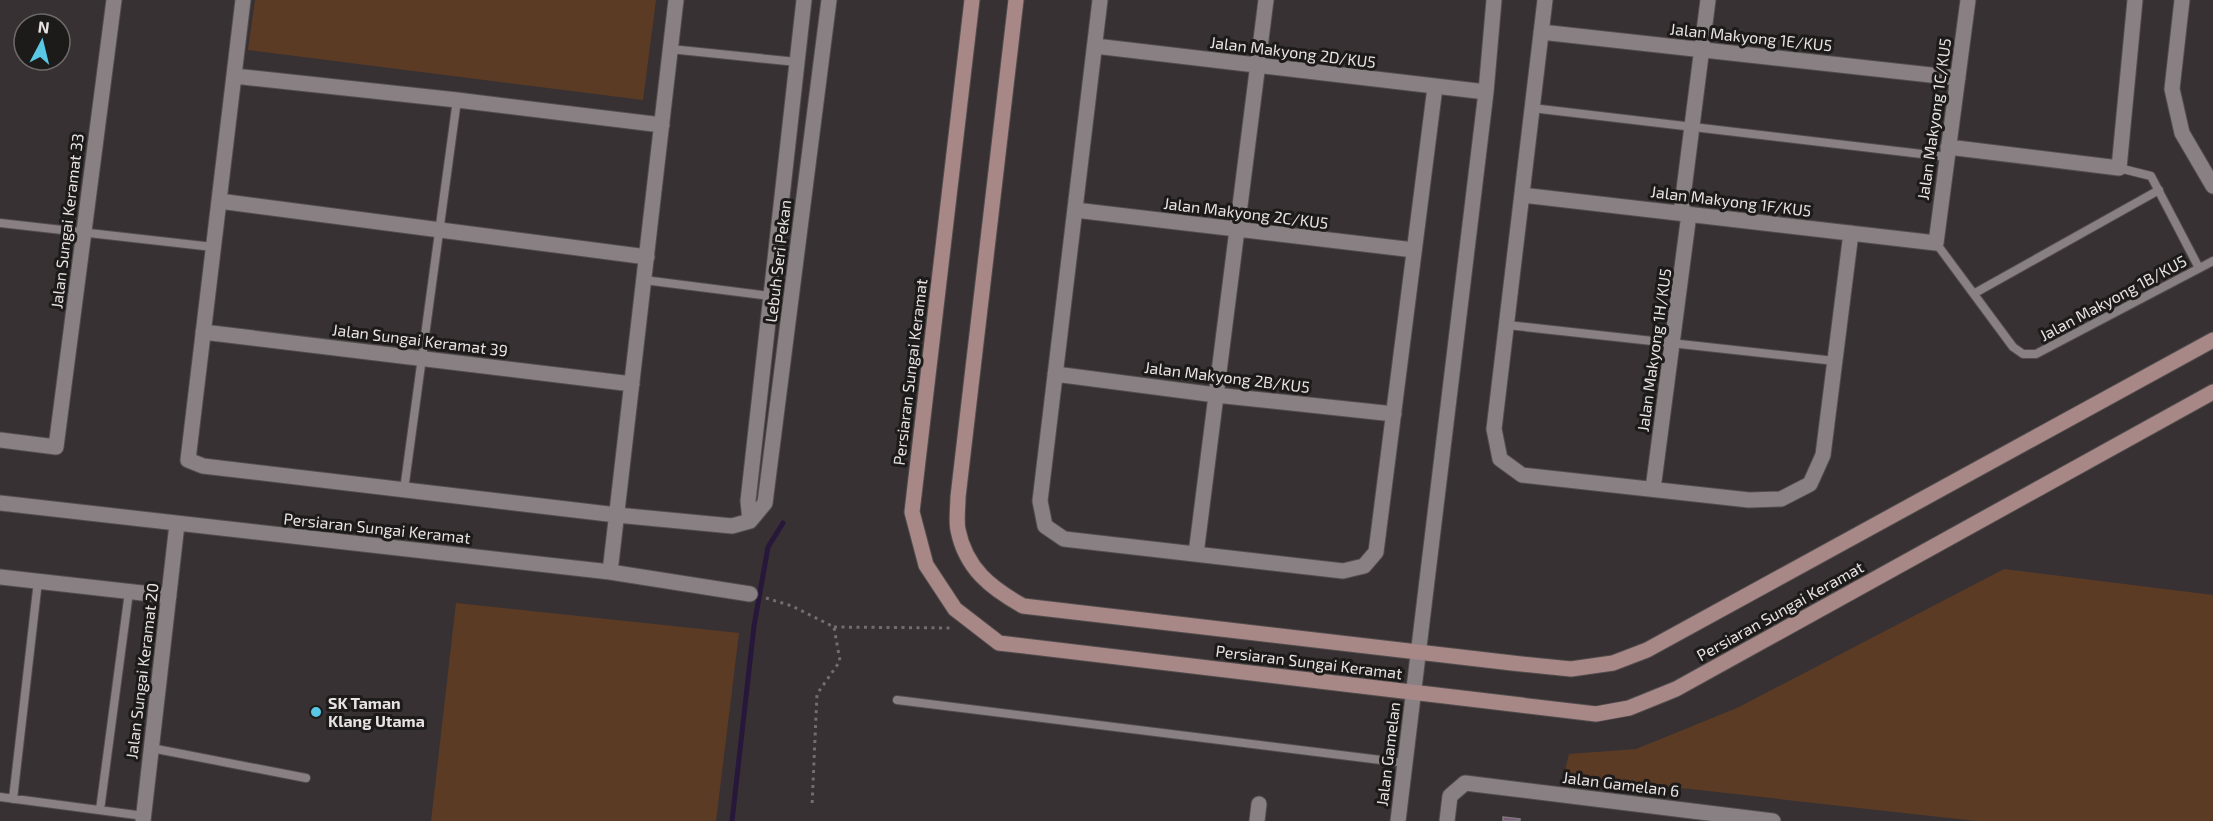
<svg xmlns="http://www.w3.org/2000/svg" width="2213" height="821" font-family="'Exo 2',sans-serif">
	<rect width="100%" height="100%" fill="#373133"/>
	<path fill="#5c3b25" d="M255 0H656L643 100 248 50Z
		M2004 569 2213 595V821H1976L1564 775 1569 754 1636 749 1737 708Z
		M456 603 739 633 716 821H431Z"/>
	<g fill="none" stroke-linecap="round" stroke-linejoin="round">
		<path stroke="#27173a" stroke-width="5" d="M732 821 754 626 768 547 783 523"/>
	</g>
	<path fill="#7b5877" stroke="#7f797e" stroke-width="1.5" d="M1503 817 1520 819V821H1503Z"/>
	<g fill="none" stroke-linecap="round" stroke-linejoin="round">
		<defs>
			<path id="lane" d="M670 49 797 62
				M1532 108 1947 157
				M2119 168 2151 176 2199 268
				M0 223 213 247
				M1936 243 2013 347 2023 354H2036L2213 261
				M644 280 770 296
				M1975 293 2159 190
				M1507 325 1835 361
				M404 490 457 100
				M897 700 1405 763
				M151 748 306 778
				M0 797 144 816
				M13 799 38 581
				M100 810 129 592"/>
			<path id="street" d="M243 0 188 460 203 466 617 515 732 526 750 521
				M1100 0 1040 501 1045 526 1064 539 1343 571 1364 566 1376 552 1435 87
				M1545 0 1494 429 1500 459 1522 475 1749 500 1781 499 1810 484 1823 455 1851 233
				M2182 0 2172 89 2182 133 2213 186
				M1541 32 1958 78
				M1095 46 1486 92
				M234 76 457 100 662 125
				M1948 147 2119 168 2135 0
				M1522 195 1936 243 1968 0
				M219 201 647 257
				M1075 210 1414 250
				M1681 213 1708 0
				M203 332 632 384
				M1055 374 1216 395 1394 414
				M0 440 56 447 114 0
				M1653 489 1689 214
				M0 503 610 572 750 594
				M750 521 765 503 829 0
				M750 521 748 501 804 0
				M1196 554 1266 0
				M610 572 676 0
				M0 577 169 596
				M143 821 177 524
				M1257 821 1259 804
				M1398 821 1486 92 1494 0
				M1447 821 1450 796 1465 783 1773 821"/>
			<path id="secondary" d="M972 0 912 512 926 565 955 609 999 643 1596 714 1629 708 1676 689 2213 392
				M1016 0 958 497C958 507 956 520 958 530 966 569 991 588 1023 606L1512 663 1571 669 1613 663 1647 650 2213 340"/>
		</defs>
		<use href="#lane" stroke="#534d4e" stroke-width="10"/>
		<use href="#street" stroke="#534d4e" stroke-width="17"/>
		<use href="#secondary" stroke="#534d4e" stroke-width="17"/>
		<path stroke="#736d6f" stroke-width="3" stroke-dasharray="3 4.5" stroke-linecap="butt" d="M766 598 792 606 834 627 840 661 817 694 812 806
			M834 627 950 628"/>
		<use href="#lane" stroke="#888082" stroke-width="8"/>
		<use href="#street" stroke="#888082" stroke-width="15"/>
		<use href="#secondary" stroke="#a88887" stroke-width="15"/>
	</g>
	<circle fill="#59c8e4" stroke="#1d1a1a" stroke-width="2" cx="316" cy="712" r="6"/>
	<g text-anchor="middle" stroke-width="6" stroke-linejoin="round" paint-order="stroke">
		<g font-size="16" fill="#e7e2e3" stroke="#1d1a1a">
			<text transform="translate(1751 37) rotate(6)" y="6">Jalan Makyong 1E/KU5</text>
			<text transform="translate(1293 52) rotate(7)" y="6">Jalan Makyong 2D/KU5</text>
			<text transform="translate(1934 119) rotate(-82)" y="6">Jalan Makyong 1C/KU5</text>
			<text transform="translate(1731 201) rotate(7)" y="6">Jalan Makyong 1F/KU5</text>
			<text transform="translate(1246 213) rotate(7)" y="6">Jalan Makyong 2C/KU5</text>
			<text transform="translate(67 221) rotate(-83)" y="6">Jalan Sungai Keramat 33</text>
			<text transform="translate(778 261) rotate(-83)" y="6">Lebuh Seri Pekan</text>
			<text transform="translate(2113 298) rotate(-28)" y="6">Jalan Makyong 1B/KU5</text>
			<text transform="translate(420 340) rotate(7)" y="6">Jalan Sungai Keramat 39</text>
			<text transform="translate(1654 350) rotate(-82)" y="6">Jalan Makyong 1H/KU5</text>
			<text transform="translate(910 372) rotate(-83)" y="6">Persiaran Sungai Keramat</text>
			<text transform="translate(1227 377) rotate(7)" y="6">Jalan Makyong 2B/KU5</text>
			<text transform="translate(377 528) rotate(6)" y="6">Persiaran Sungai Keramat</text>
			<text transform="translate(1780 611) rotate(-29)" y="6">Persiaran Sungai Keramat</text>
			<text transform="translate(1309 662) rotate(7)" y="6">Persiaran Sungai Keramat</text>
			<text transform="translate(142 671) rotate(-83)" y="6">Jalan Sungai Keramat 20</text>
			<text transform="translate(1388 754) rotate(-83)" y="6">Jalan Gamelan</text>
			<text transform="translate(1621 784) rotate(7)" y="6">Jalan Gamelan 6</text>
		</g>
		<g font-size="16" font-weight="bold" fill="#e7e2e3" stroke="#1d1a1a" text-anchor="start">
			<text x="328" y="709">SK Taman<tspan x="328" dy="18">Klang Utama</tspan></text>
		</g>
	</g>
	<g transform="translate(42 42) rotate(7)"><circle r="28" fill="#1d1a1a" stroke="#6e6a6a" stroke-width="1.5"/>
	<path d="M0-4.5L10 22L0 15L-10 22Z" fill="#59c8e4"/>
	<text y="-9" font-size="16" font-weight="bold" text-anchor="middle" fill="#e7e2e3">N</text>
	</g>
</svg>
